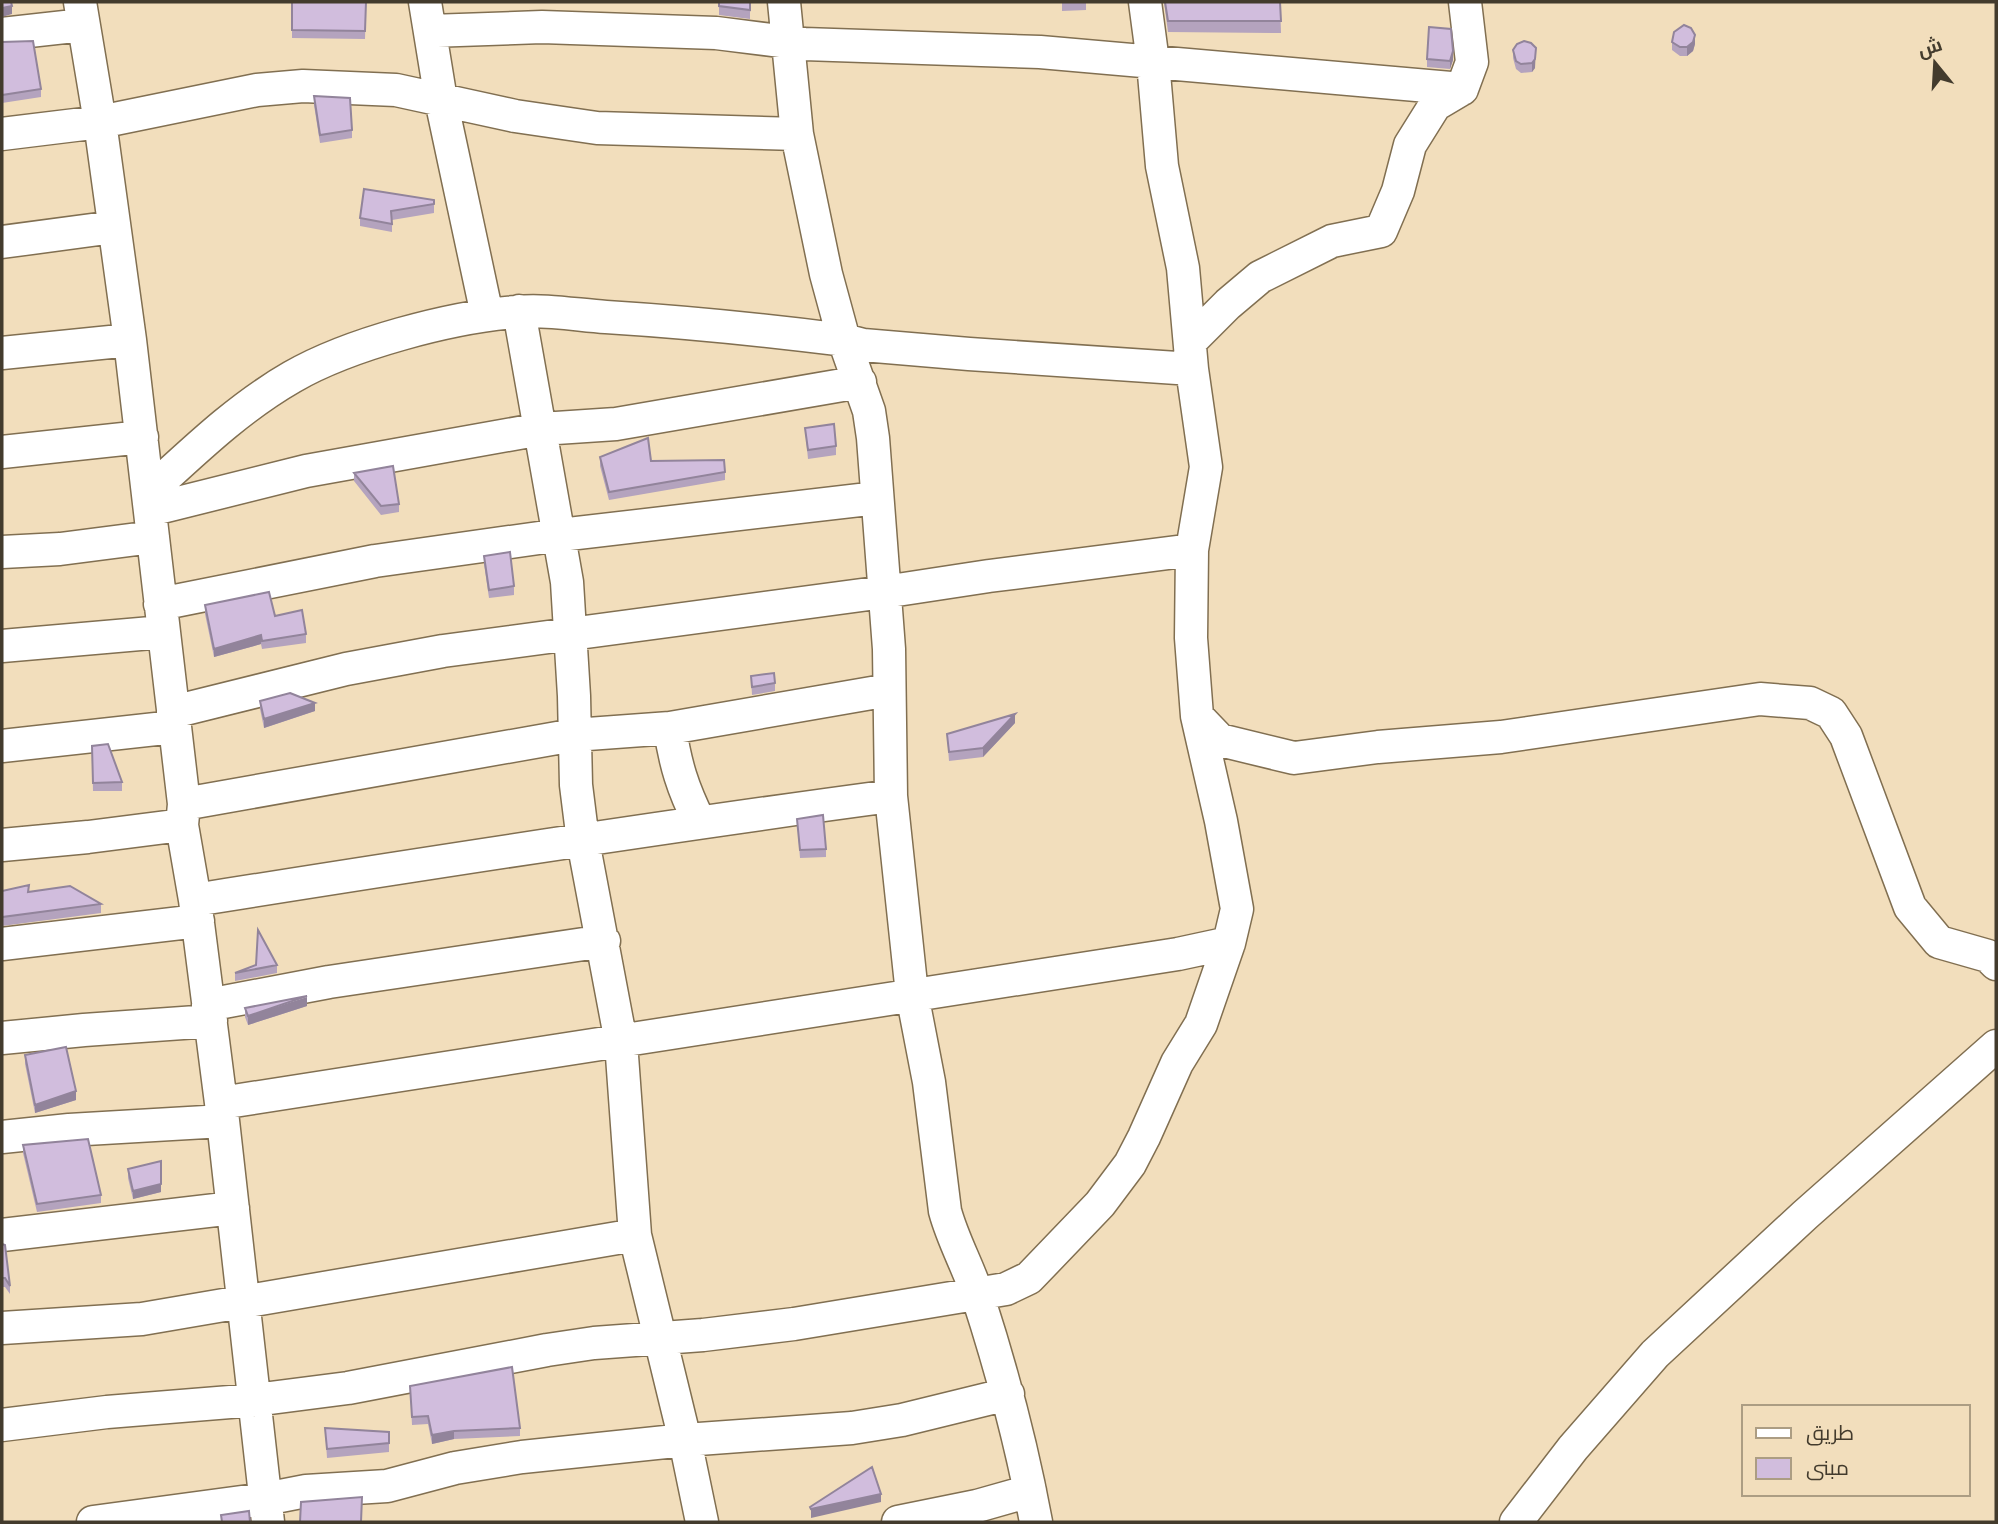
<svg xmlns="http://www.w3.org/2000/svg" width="1998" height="1524" font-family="'Open Sans',Cairo,sans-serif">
	<rect width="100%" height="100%" fill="#f2debc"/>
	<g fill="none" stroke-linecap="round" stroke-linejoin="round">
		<defs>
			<path id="street" d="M80 2 100 122 130 340 184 804 182 825 195 900 221 1103 268 1522
				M425 2 441 100 487 315
				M430 31 542 27 716 33 804 44 1040 52 1462 89
				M2 34 83 25
				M2 134 100 122 257 90 303 86 396 90 515 116 597 128 797 134
				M2 242 114 227
				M519 311 567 582 574 696 576 785 583 841 621 1042 635 1235 685 1440 702 1522
				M844 340 869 411 873 438 889 649 891 796 912 994 929 1082 945 1211C953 1241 969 1268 978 1297 1002 1371 1022 1446 1036 1522
				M844 340 863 345 969 354 1192 369
				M1190 342 1228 304 1260 277 1332 241 1381 231 1398 191 1410 145 1435 105 1462 89 1472 62 1465 2
				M2 353 130 340
				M2 452 142 437
				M148 493C194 451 238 408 292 377 349 344 451 317 516 312 545 309 577 315 606 317 686 322 765 330 844 340L826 274 797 134 784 2
				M150 510 306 471 541 429 616 424 860 382
				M2 552 60 549 153 537
				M160 604 375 561 560 535 877 498
				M2 646 163 632
				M173 712 346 669 443 651 884 592 989 576 1192 550
				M1197 716 1220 740 1294 758 1378 747 1501 737 1760 699 1810 703 1831 713 1846 736 1910 907 1939 942 1988 956 1996 964
				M2 746 174 727
				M184 804 574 735 670 728
				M699 821C683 789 675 764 670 728L889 690
				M2 845 88 837 182 825
				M195 900C427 863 659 827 891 796
				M2 944 198 921
				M208 1005 329 982 604 941
				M2 1038 84 1030 211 1021
				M221 1103 1178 954 1229 943
				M2 1137 69 1130 223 1121
				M2 1235 233 1208
				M2 1328 142 1319 635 1235
				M2 1425 107 1412 255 1400 348 1388 547 1350 594 1343 703 1335 794 1324 1006 1289 1029 1278 1100 1204 1130 1164 1144 1137 1177 1063 1201 1024 1229 943 1237 909 1221 821 1197 716 1191 638 1192 550 1206 467 1192 369 1183 268 1162 166 1153 62 1145 2
				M93 1522 265 1499 306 1491 387 1486 455 1468 522 1457 685 1440 852 1428 902 1420 1008 1394
				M898 1522 977 1506 1030 1491
				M1516 1522 1573 1448 1655 1354 1805 1215 1996 1046"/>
		</defs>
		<use href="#street" stroke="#816f51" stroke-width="35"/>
		<use href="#street" stroke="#fff" stroke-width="32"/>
	</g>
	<path fill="#b4a3be" d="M292 2H366L365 39 292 38Z
		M719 2H750V19L719 15Z
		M1062 2H1086V10L1062 11Z
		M1164 2H1280L1281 33 1168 32Z
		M2 42 41 89V97L2 103Z
		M1672 42 1695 44 1693 51 1687 56H1680L1672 50Z
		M1517 44 1535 68 1532 72 1521 73 1516 69 1513 58V50Z
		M1427 59 1453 60 1450 69 1427 67Z
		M314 96 352 130V138L320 143 314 105Z
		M434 200V213L392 220V232L360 226V218Z
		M805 428 836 446V455L808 459Z
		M600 457 651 461 725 472V480L609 500 600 466Z
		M354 473 399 504V512L381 515 354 481Z
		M484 556 514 586V595L489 598 484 564Z
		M205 605 275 616 306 634V643L262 649 261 644 214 657 205 614Z
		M751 676 775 683V691L752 695Z
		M260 701 315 711 264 728 260 709Z
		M1015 723 983 757 949 761 947 734Z
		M92 746 122 782V791H93Z
		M797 819 826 849V857L800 858Z
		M2 891H29L101 904V913L2 926Z
		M277 965V973L235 981V973Z
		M307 1006 248 1025 245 1017V1008Z
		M25 1055 76 1100 35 1113 25 1064Z
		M23 1145 101 1195V1203L37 1212 23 1153Z
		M161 1161V1192L133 1199 128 1178V1169Z
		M2 1244 10 1286V1294L5 1287H2Z
		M410 1386 520 1428V1436L454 1439 432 1444 428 1424 412 1425Z
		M325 1428 389 1432V1452L327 1458Z"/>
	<path fill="#92849b" d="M12 6V14L2 17V8Z
		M1695 35V44L1693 51 1687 56V47Z
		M1536 48 1535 68 1532 72V63Z
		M1453 51V60L1450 69V61Z
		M261 635V644L214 657V649Z
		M315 703V711L264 728V719Z
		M1015 714V723L983 757V748Z
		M307 997V1006L248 1025V1016Z
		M76 1091V1100L35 1113V1105Z
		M161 1184V1192L133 1199V1191Z
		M454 1431V1439L432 1444V1435Z
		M881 1494V1502L811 1518V1509Z"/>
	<path fill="#d1bddd" stroke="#92849b" stroke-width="2" d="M2 2H11L12 6 2 8Z
		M292 2H366L365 31 292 30Z
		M719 2H750V10L719 6Z
		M1165 2H1280L1281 21H1168Z
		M1684 25 1691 28 1695 35 1693 42 1687 47H1680L1672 42 1674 32Z
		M1429 27 1451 29 1453 51 1450 61 1427 59Z
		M33 41 41 89 2 95V42Z
		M1524 41 1531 43 1536 48 1535 59 1532 63 1521 64 1516 61 1513 50 1517 44Z
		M314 96 350 98 352 130 320 135Z
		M364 189 434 200V204L391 211 392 224 360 218Z
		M834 424 836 446 808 450 805 428Z
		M648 438 651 461 724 460 725 472 609 492 600 457Z
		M393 466 399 504 381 506 354 473Z
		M510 552 514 586 489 590 484 556Z
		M269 592 275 616 302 610 306 634 262 641 261 635 214 649 205 605Z
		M774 673 775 683 752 687 751 676Z
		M290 693 315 703 264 719 260 701Z
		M1015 714 983 748 949 752 947 734Z
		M108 744 122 782 93 783 92 746Z
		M823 815 826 849 800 850 797 819Z
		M29 885 28 892 70 886 101 904 2 917V891Z
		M258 930 277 965 235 973 256 965Z
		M307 996 248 1016 245 1008Z
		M66 1047 76 1091 35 1105 25 1055Z
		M88 1139 101 1195 37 1204 23 1145Z
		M161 1161V1184L133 1191 128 1169Z
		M2 1244 5 1245 10 1286 5 1278H2Z
		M512 1367 520 1428 454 1431 432 1435 428 1416 412 1417 410 1386Z
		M325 1428 389 1432V1443L327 1449Z
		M872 1467 881 1494 811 1509 810 1507Z
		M362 1497 361 1522H300L301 1502Z
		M249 1511 250 1522H222L221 1515Z"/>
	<rect width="1998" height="1524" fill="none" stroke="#433b2d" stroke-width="7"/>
	<rect x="1742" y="1405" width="228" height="91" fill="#f2debc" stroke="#ac9d83" stroke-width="2"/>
	<rect x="1756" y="1428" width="35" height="10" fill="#ffffff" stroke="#ac9d83" stroke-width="2"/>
	<text x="1806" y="1440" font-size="21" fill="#433b2d">طريق</text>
	<rect x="1756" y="1458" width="35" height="21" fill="#d1bddd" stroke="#ac9d83" stroke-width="2"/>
	<text x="1806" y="1475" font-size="21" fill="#433b2d">مبنى</text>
	<g transform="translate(1935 63) rotate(342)" stroke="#f2debc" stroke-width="5" paint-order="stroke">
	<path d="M0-5L12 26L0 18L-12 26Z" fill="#433b2d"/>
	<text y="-10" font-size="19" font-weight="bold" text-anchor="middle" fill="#433b2d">ش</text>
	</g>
</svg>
